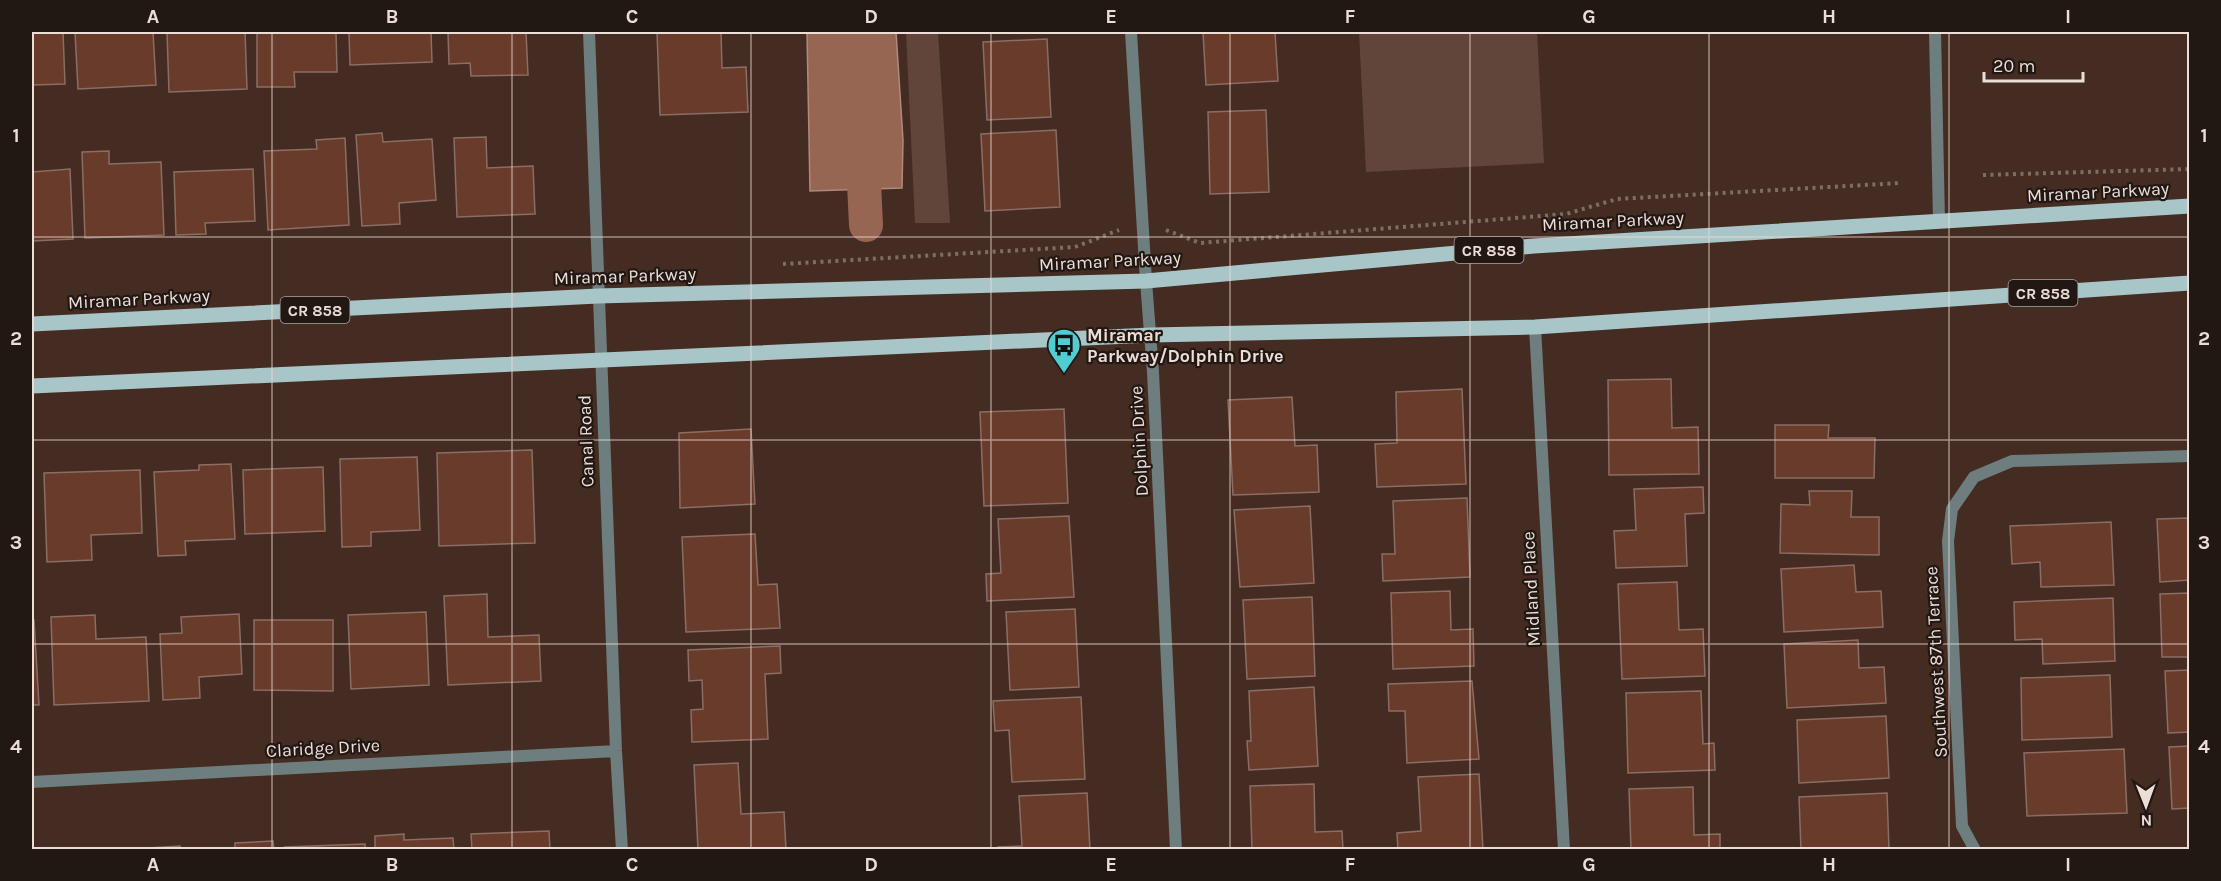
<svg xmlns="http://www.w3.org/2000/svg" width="2221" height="881" font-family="Karla,sans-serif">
	<rect width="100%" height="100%" fill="#442c23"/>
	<path fill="#62453a" d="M906 32H938L950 223H915Z
		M1359 32H1537L1544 163 1366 172Z"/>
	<path fill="#966653" stroke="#b08a7b" stroke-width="1.5" d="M807 32H896L903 140 902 188 810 191Z"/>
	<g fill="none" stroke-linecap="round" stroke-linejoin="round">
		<path stroke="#966653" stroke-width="34" d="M862 141 866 225"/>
	</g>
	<path fill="#683b2a" stroke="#8a6e64" stroke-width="1.5" d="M32 32H63L65 84 32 85Z
		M75 32H153L156 85 78 89Z
		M167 32H245L247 89 169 92Z
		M257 32H336L337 72H294L295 87H257Z
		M349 32H431L432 62 350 65Z
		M448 32H526L528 75 471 76 470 63 449 64Z
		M657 32H721L722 68 746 67 748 112 660 115Z
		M1203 32H1275L1278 81 1206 85Z
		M1047 39 1051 117 987 120 983 42Z
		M1266 110 1269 192 1210 194 1208 112Z
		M1056 130 1060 207 985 211 981 134Z
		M382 133 383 142 432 139 436 200 399 203 400 224 362 226 356 135Z
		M486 137 487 168 533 166 535 214 457 217 454 138Z
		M345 138 349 225 268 230 264 151 317 149 316 140Z
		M109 151V164L161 162 164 235 85 238 82 152Z
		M32 164V172L70 169 73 239 32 241Z
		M253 169 255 221 205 223 206 234 176 235 174 172Z
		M1671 379 1672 428 1698 427 1699 474 1609 475 1608 380Z
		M1462 389 1466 484 1377 487 1375 444 1397 443 1396 392Z
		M1292 397 1295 446 1317 445 1319 492 1233 495 1228 400Z
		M1064 409 1068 503 984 506 980 412Z
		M1775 425H1829L1828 438H1875L1874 478H1775Z
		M751 429 755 504 680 508 679 433Z
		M532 450 535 543 439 546 437 453Z
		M417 457 420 530 371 532V546L342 547 340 459Z
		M231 464 235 539 185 541 186 555 158 556 154 472 199 470V465Z
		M323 467 325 531 245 534 243 470Z
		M140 470 142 533 91 535 92 560 47 562 44 473Z
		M1703 487 1704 513 1685 514 1687 566 1616 568 1614 531 1636 530 1634 489Z
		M1809 491H1852L1851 517H1879V555L1780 553 1781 504 1810 505Z
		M1467 498 1470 577 1383 581 1382 554H1395L1393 501Z
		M1310 506 1314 583 1240 587 1234 510Z
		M1069 516 1074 597 987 601 986 574 1001 573 998 519Z
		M2190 518V580L2160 582 2157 519Z
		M2111 522 2114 585 2041 587 2040 562 2012 564 2010 526Z
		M755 534 758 585 777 584 780 628 686 632 682 537Z
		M1854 565 1856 592 1881 591 1883 627 1784 632 1781 569Z
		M1677 582 1679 630 1703 629 1705 676 1622 679 1618 584Z
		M1450 591 1451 630 1473 629 1474 666 1393 669 1391 593Z
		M2190 593V657H2162L2160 594Z
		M487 594 488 637 539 635 541 681 448 685 444 596Z
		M1312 597 1315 676 1247 679 1243 600Z
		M2113 598 2115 661 2043 664 2042 639 2015 640 2014 602Z
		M1075 609 1079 687 1010 690 1006 612Z
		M426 612 429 685 351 689 348 615Z
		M239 614 242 674 199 677 200 698 163 700 160 634 182 633 181 617Z
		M95 615 96 639 146 637 149 701 54 705 51 617Z
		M32 620H34L39 705H32Z
		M254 620H333V691L254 690Z
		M1858 640 1859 668 1884 667 1886 703 1787 708 1784 644Z
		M780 646 781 673 765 674 768 739 692 742 691 710 703 709 702 680 689 681 688 650Z
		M2190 670V732L2168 733 2165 671Z
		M2110 675 2112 737 2022 740 2021 678Z
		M1472 681 1479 759 1407 763 1405 711H1389L1388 684Z
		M1314 687 1318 766 1249 770 1247 741H1251L1249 691Z
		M1701 691 1703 744 1714 743 1715 770 1628 773 1626 693Z
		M1081 697 1085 779 1012 782 1009 730 995 731 993 701Z
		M1886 716 1889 778 1799 783 1797 720Z
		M2190 746V808L2172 809 2169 747Z
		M2124 749 2127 813 2027 816 2024 753Z
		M738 763 741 814 784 812 786 850H698L694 765Z
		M1479 774 1483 850H1398L1397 833 1421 831 1418 777Z
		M1314 784 1315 832 1342 831 1343 850H1252L1250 786Z
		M1693 787 1694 835 1720 834V850H1631L1629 789Z
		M1087 793 1090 850H998V847L1022 846 1019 796Z
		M1887 793 1889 850H1801L1799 797Z
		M549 831 550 850H472L471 834Z
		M404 834V840L453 838 454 850H375V836Z
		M273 841 274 850H235V843Z
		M365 844V850H286L285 847Z
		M180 846 181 850H114Z"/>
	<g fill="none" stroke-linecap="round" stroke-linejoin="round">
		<path stroke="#816c64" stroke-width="4" stroke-dasharray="3 4.5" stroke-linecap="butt" d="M1983 175 2190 169
			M1166 230 1200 243 1566 214 1617 199 1900 183
			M783 264 1075 247 1119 230"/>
		<path stroke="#6e7d7d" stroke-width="12" d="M1935 32 1939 221"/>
		<path stroke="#6e7d7d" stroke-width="12" d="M589 32 616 751 622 850
			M1535 327 1564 850
			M32 782 616 751
			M1975 850 1962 826 1948 541 1952 509 1974 477 2012 461 2190 456"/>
		<path stroke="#6e7d7d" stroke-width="12" d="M1131 32 1146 281 1153 372 1176 850"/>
		<path stroke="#a8c6c8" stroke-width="15" d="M32 324 598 296 1146 281 1534 246 2190 206
			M32 386 1151 335 1535 327 2190 283"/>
	</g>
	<path fill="none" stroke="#ecddd7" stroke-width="1.5" stroke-opacity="0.55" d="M272 32V850M512 32V850M751 32V850M991 32V850M1230 32V850M1470 32V850M1709 32V850M1949 32V850M32 237H2190M32 440H2190M32 644H2190"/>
	<defs>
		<symbol id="bus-pin" viewBox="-11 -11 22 30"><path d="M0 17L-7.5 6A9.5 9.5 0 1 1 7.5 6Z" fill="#51ccd3" stroke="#221813"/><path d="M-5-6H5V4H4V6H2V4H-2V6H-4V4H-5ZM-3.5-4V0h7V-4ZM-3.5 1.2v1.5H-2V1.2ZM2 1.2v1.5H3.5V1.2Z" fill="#111"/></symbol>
	</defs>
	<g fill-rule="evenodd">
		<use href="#bus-pin" x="1045" y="326" width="38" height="52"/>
	</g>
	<g text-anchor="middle" stroke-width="4.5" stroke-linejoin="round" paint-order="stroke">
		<g fill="#221813" stroke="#afa29c" stroke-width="1.5">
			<rect x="1454.5" y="237" width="69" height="26" rx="4.5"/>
			<rect x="2008.5" y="280" width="69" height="26" rx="4.5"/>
			<rect x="280.5" y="297" width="69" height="26" rx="4.5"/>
		</g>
		<g font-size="16" font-weight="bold" fill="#ecddd7">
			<text x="1489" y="256">CR 858</text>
			<text x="2043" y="299">CR 858</text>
			<text x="315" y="316">CR 858</text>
		</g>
		<g font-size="18" fill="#ecddd7" stroke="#221813">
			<text transform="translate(2098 192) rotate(-3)" y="6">Miramar Parkway</text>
			<text transform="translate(1613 221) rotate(-3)" y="6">Miramar Parkway</text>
			<text transform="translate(1110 261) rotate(-3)" y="6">Miramar Parkway</text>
			<text transform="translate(625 276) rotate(-2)" y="6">Miramar Parkway</text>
			<text transform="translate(139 299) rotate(-3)" y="6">Miramar Parkway</text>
			<text transform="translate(586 441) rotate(-92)" y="6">Canal Road</text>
			<text transform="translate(1139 441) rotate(-93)" y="6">Dolphin Drive</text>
			<text transform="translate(1531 589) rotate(-93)" y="6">Midland Place</text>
			<text transform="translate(1936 662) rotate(-93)" y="6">Southwest 87th Terrace</text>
			<text transform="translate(323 748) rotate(-3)" y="6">Claridge Drive</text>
		</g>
		<g font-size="18" font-weight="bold" fill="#ecddd7" stroke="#221813" text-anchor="start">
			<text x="1087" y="341">Miramar<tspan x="1087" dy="21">Parkway/Dolphin Drive</tspan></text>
		</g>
	</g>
	<rect width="2221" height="881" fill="none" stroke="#221813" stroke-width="66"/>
	<g transform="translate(2146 806) rotate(179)" stroke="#221813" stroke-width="4.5" paint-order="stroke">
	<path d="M0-4.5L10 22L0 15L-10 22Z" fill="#ecddd7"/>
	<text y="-9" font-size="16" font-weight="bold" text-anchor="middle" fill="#ecddd7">N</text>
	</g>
	<path d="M1984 72v9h99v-9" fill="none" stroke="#ecddd7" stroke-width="3"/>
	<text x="1993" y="72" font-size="18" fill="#ecddd7" stroke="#221813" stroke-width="4.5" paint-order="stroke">20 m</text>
	<rect x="33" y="33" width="2155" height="815" fill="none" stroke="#ecddd7" stroke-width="2"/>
	<g font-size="20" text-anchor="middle" font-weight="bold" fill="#ecddd7">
		<text x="153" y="23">A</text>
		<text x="392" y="23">B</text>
		<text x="632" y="23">C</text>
		<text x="871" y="23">D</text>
		<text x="1111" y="23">E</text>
		<text x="1350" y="23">F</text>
		<text x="1589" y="23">G</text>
		<text x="1829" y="23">H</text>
		<text x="2068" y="23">I</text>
		<text x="16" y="142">1</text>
		<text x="2204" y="142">1</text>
		<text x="16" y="345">2</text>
		<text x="2204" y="345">2</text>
		<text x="16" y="549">3</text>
		<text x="2204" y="549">3</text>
		<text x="16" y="753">4</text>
		<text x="2204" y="753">4</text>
		<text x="153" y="871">A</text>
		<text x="392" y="871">B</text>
		<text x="632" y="871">C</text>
		<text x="871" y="871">D</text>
		<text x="1111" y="871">E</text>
		<text x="1350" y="871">F</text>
		<text x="1589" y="871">G</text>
		<text x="1829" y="871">H</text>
		<text x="2068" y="871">I</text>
	</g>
</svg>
